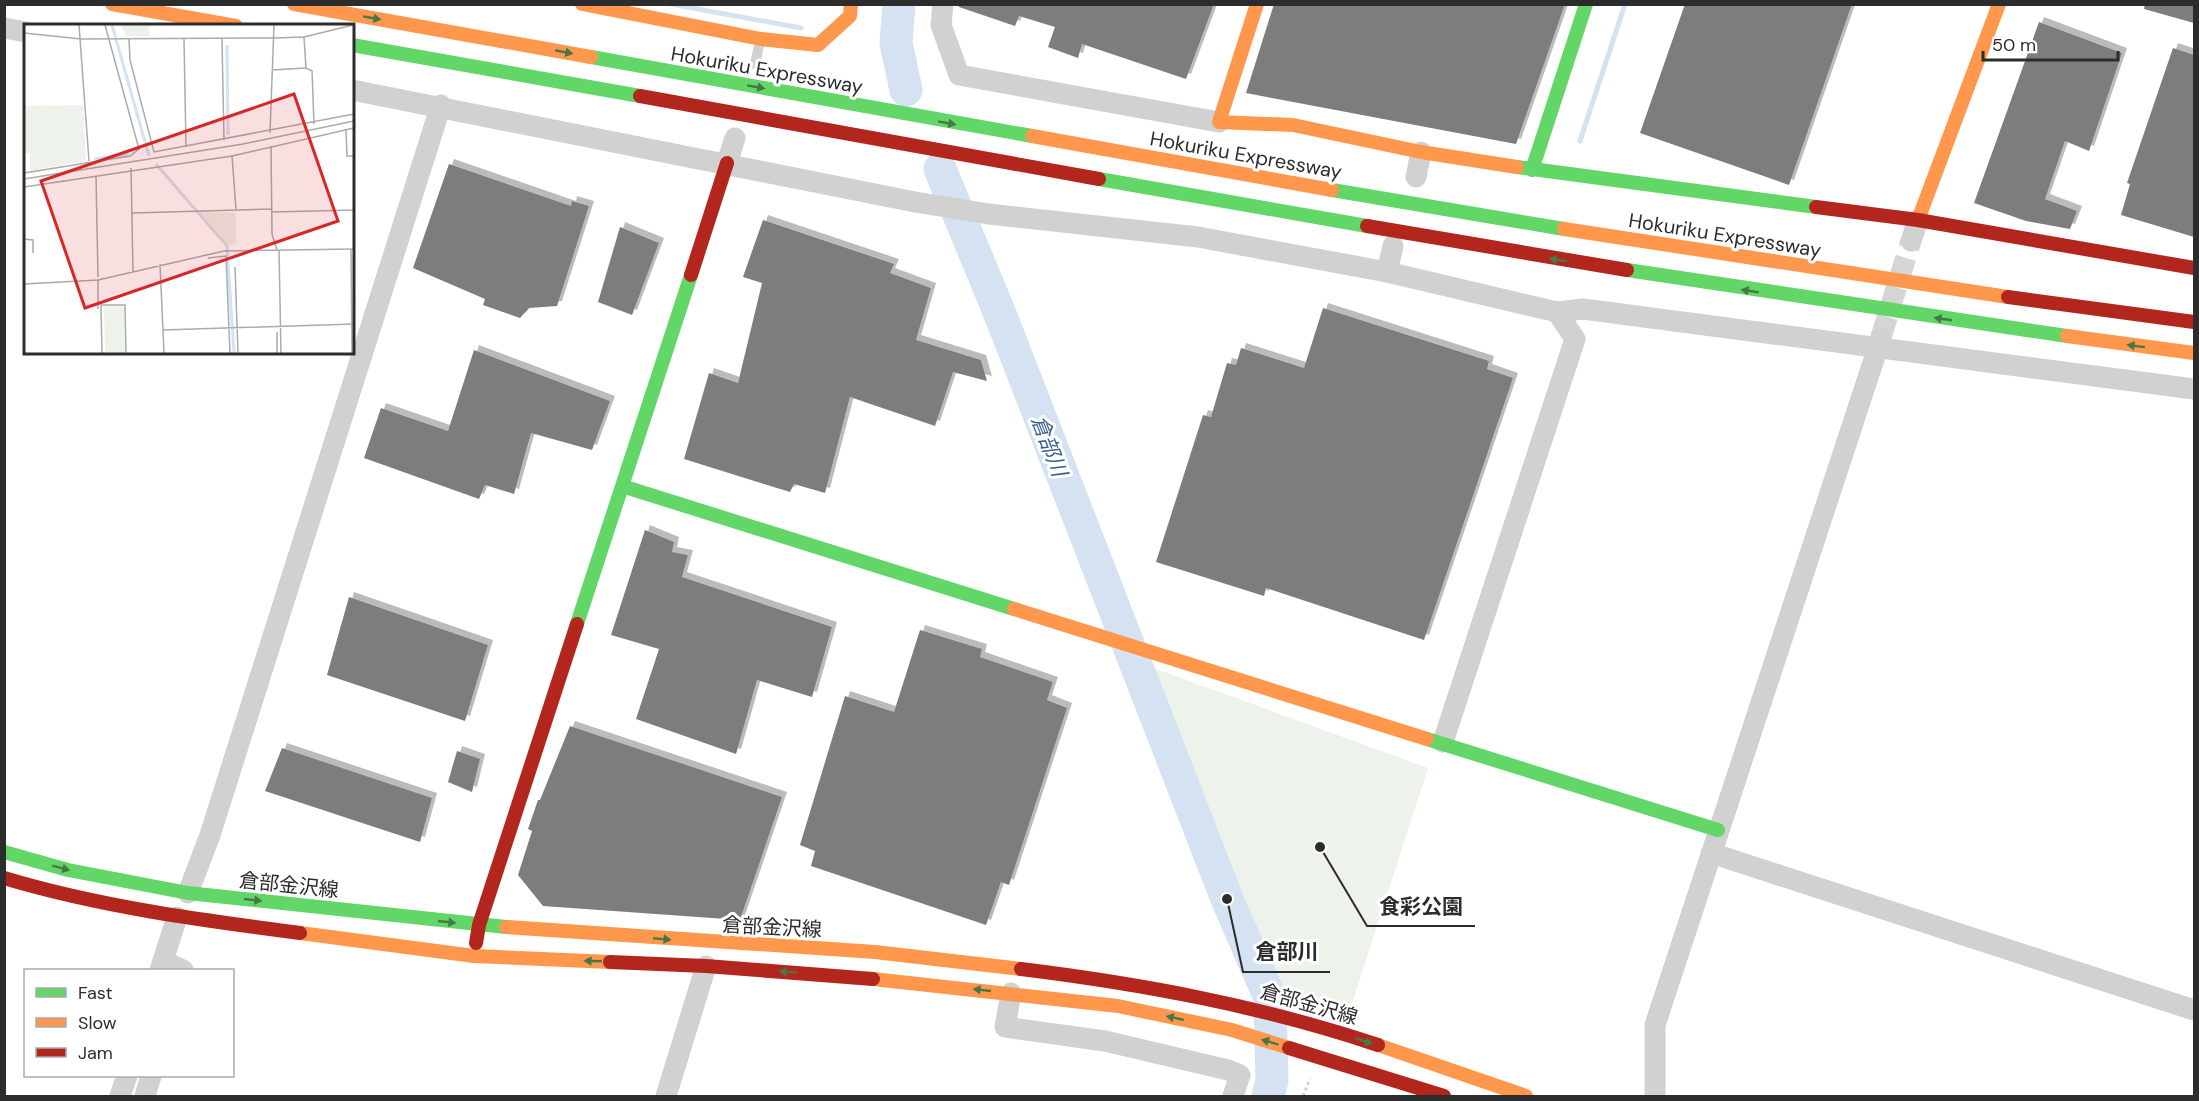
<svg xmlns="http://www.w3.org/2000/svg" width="2199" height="1101" font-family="'DM Sans','Noto Sans JP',sans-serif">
	<defs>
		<filter id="shadow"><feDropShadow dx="5" dy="-5" stdDeviation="0" flood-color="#0004"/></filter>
	</defs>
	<rect width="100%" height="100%" fill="#fff"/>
	<path fill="#edf3ea" d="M1151 667 1428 768 1349 1013 1282 993Z"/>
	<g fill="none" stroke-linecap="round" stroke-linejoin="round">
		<path stroke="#d5e2f1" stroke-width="5" d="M671 4 801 28
			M1580 141 1625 4"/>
		<path stroke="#d5e2f1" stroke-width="33" d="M899 4 896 43 906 90
			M940 169 1000 314 1227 899 1270 998 1272 1080 1268 1096"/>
	</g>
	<path fill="#7d7d7d" filter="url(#shadow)" d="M959 4H1214L1186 79 1082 44 1078 58 1048 47 1055 27 1019 16 1015 26 959 7Z
		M1274 4H1565L1516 144 1246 93Z
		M1685 4H1852L1789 185 1640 133Z
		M2145 4H2194V23L2144 9Z
		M2039 22 2122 53 2089 151 2065 141 2045 199 2077 211 2070 229 2026 221 1974 203Z
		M2173 48 2194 55V237L2121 215 2130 184 2127 183Z
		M449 164 571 206 572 201 589 206 557 306 529 308 520 318 483 305 485 299 413 268Z
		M763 220 894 264 890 273 931 288 916 340 981 360 987 381 953 372 935 426 850 397 825 493 794 484 790 492 684 459 709 373 738 383 762 283 743 277Z
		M620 227 659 243 632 315 598 302Z
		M1323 308 1489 361 1487 369 1513 378 1424 640 1266 588 1264 596 1156 562 1203 415 1211 417 1227 363 1236 365 1241 348 1304 368Z
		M474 350 610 401 592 450 531 433 514 494 485 485 479 499 364 458 381 408 448 431Z
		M645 530 674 542 672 552 688 555 682 577 832 627 812 697 757 680 736 754 636 719 659 649 611 635Z
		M349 597 488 645 465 721 327 675Z
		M920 630 982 649 980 657 1053 682 1047 700 1067 708 1009 885 1001 882 986 925 811 866 815 851 800 845 845 696 894 712Z
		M570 726 782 797 740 920 543 906 518 875 532 831 528 829 538 800H540Z
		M282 748 432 798 420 842 265 791Z
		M457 751 480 759 472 792 448 782Z"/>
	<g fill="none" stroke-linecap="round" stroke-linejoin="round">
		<path stroke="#d5d5d5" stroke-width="21" stroke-dasharray="21 10" stroke-linecap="butt" d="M1881 337 1911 241"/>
		<path stroke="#d1d1d1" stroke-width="3" stroke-dasharray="3 3" stroke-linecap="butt" d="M1303 1096 1310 1079"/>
		<path stroke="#d1d1d1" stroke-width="10" d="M755 64 760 41"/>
		<path stroke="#d1d1d1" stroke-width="21" d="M943 4 941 25 959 75 1219 122
			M4 28 26 32
			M352 90 915 202 989 214 1198 237 1387 272 1557 312 1583 309 2194 389
			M727 163 735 138
			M1416 177 1421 152
			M1911 241 1918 220
			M1387 272 1393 246
			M1443 742 1575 339 1557 312
			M1711 853 2194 1010
			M188 893 210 835 441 105
			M163 961 183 970
			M160 970 177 917
			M1011 993 1005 1027 1105 1041 1228 1070 1240 1075 1233 1096
			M120 1096 127 1076
			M145 1096 151 1076
			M666 1096 706 966
			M1655 1096V1025L1881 338"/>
		<path stroke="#63d668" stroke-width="14" d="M352 45 640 96
			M591 57 1032 136
			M1517 167 1816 207
			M1532 170 1586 4
			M1099 179 1367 226
			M1332 190 1564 229
			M1627 270 2067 336
			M622 486 1014 609
			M577 624 691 275
			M1427 739 1718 830
			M4 852 68 870 188 893 506 927"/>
		<path stroke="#ff974d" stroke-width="14" d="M112 4 236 26
			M294 4 591 57
			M582 4 761 39 818 45 850 16 851 4
			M1257 4 1219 122 1293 125 1421 152 1517 167
			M1032 136 1332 190
			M1918 220 1999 4
			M1564 229 2008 297
			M2067 336 2194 353
			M1014 609 1427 739
			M506 927 875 952 1021 969
			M300 933 474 956 610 962
			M873 979 1118 1006 1232 1030 1289 1048
			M1378 1045 1526 1096"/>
		<path stroke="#b3261e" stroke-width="14" d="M640 96 1099 179
			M1816 207 1918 220 2194 268
			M1367 226 1627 270
			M691 275 727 163
			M2008 297 2194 322
			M4 878C101 907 200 920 300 933
			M476 943 479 925 577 624
			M610 962 706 966 873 979
			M1021 969C1143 984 1261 1006 1378 1045
			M1289 1048 1444 1096"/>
	</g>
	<defs><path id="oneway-solid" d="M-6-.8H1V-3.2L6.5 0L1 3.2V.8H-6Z" transform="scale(1.5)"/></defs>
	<g fill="#457847">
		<use href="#oneway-solid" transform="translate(372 18) rotate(10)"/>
		<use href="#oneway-solid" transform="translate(564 52) rotate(10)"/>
		<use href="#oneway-solid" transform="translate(756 87) rotate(10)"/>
		<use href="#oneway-solid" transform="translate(947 123) rotate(10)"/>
		<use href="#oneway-solid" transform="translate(1558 260) rotate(-171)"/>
		<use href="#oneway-solid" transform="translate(1750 291) rotate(-171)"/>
		<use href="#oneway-solid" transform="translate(1943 319) rotate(-172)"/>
		<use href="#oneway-solid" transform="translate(2136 346) rotate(-173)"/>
		<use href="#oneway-solid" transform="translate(61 868) rotate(15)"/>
		<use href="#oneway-solid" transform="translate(253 900) rotate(6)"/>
		<use href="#oneway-solid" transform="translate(447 922) rotate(6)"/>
		<use href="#oneway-solid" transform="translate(662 939) rotate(4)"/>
		<use href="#oneway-solid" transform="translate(593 961) rotate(-178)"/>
		<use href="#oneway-solid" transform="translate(788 972) rotate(-176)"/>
		<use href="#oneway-solid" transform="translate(982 990) rotate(-174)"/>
		<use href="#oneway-solid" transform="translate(1175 1018) rotate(-168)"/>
		<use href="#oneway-solid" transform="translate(1364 1041) rotate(19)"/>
		<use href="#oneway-solid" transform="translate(1270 1042) rotate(-163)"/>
	</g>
	<g text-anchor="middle" stroke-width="6" stroke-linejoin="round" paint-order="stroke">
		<g font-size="20" fill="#2c2c2c" stroke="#fff">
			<text transform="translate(767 70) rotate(10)" y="7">Hokuriku Expressway</text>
			<text transform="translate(1246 155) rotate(10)" y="7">Hokuriku Expressway</text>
			<text transform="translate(1725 235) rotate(9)" y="7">Hokuriku Expressway</text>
			<text transform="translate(289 885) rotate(6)" y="7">倉部金沢線</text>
			<text transform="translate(772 927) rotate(3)" y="7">倉部金沢線</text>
			<text transform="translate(1309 1004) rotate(16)" y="7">倉部金沢線</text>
		</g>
		<g font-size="21" font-style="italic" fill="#38618f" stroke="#fff">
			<text transform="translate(1049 446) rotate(69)" y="7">倉部川</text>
		</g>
	</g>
	<g transform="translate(24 24)">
		<rect width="330" height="330" fill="#fff"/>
		<path d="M97 1H125V12H102ZM59 81 62 137 6 147V129H0V82ZM176 188 212 189V220L204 221ZM80 282 100 283 101 329H81Z" fill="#edf3ea"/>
		<path fill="none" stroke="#d5e2f1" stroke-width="3" d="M88 1 125 132M203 21 204 111M70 135 105 130M132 140 203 222 210 329"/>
		<path fill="none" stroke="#ababab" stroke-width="1.5" d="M55 1 65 137M0 9 57 15 249 14 280 13 329 1M280 13 282 44 288 47 290 100M105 15 106 36 130 128 330 90M160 15 162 123M198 15 200 116M248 46 282 44M322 106 323 132H330M246 109 250 1M247 122 248 210 253 226M208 132 212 185M107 144 109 248M0 149 106 132 115 125 81 1M72 152 74 253M0 155 219 120 330 97M0 163 208 132 330 104M248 188 330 186M108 189 247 185M0 215 9 216V229M327 225 328 329M255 226 257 329M184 234 202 232 206 329M136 240 140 329M211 243 214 329M74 256V285M0 260 74 256 200 227 330 225M139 306 330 300M78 329 77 281H101L102 329M253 329V308"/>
		<path fill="#d62828" fill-opacity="0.15" stroke="#d62828" stroke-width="3" d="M270 70 314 197 61 284 17 157Z"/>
		<rect width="330" height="330" fill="none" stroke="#2c2c2c" stroke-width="3"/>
	</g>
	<path fill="none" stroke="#2c2c2c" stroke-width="2" d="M1320 847L1367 926H1475M1227 899L1243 972H1330"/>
	<g fill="#2c2c2c" stroke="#fff" stroke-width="2">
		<circle cx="1320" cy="847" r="6"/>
		<circle cx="1227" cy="899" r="6"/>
	</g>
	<g font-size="21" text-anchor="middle" font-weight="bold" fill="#2c2c2c" stroke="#fff" stroke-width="6" stroke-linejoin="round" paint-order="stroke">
		<text x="1421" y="914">食彩公園</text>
		<text x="1287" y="959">倉部川</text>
	</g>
	<rect width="2199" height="1101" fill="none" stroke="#2c2c2c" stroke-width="12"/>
	<rect x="24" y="969" width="210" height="108" fill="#ffffff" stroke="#ababab" stroke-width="1.5"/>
	<rect x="36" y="988" width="30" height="9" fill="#63d668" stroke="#ababab" stroke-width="1.5"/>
	<text x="78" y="999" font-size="18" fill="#2c2c2c">Fast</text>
	<rect x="36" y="1018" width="30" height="9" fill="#ff974d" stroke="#ababab" stroke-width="1.5"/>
	<text x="78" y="1029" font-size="18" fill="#2c2c2c">Slow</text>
	<rect x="36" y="1048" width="30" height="9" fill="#b3261e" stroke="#ababab" stroke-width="1.5"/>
	<text x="78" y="1059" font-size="18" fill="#2c2c2c">Jam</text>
	<path d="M1983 51v9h135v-9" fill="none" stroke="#2c2c2c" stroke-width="3"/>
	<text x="1992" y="51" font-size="18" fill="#2c2c2c" stroke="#ffffff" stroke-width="4.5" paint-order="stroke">50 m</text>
</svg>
